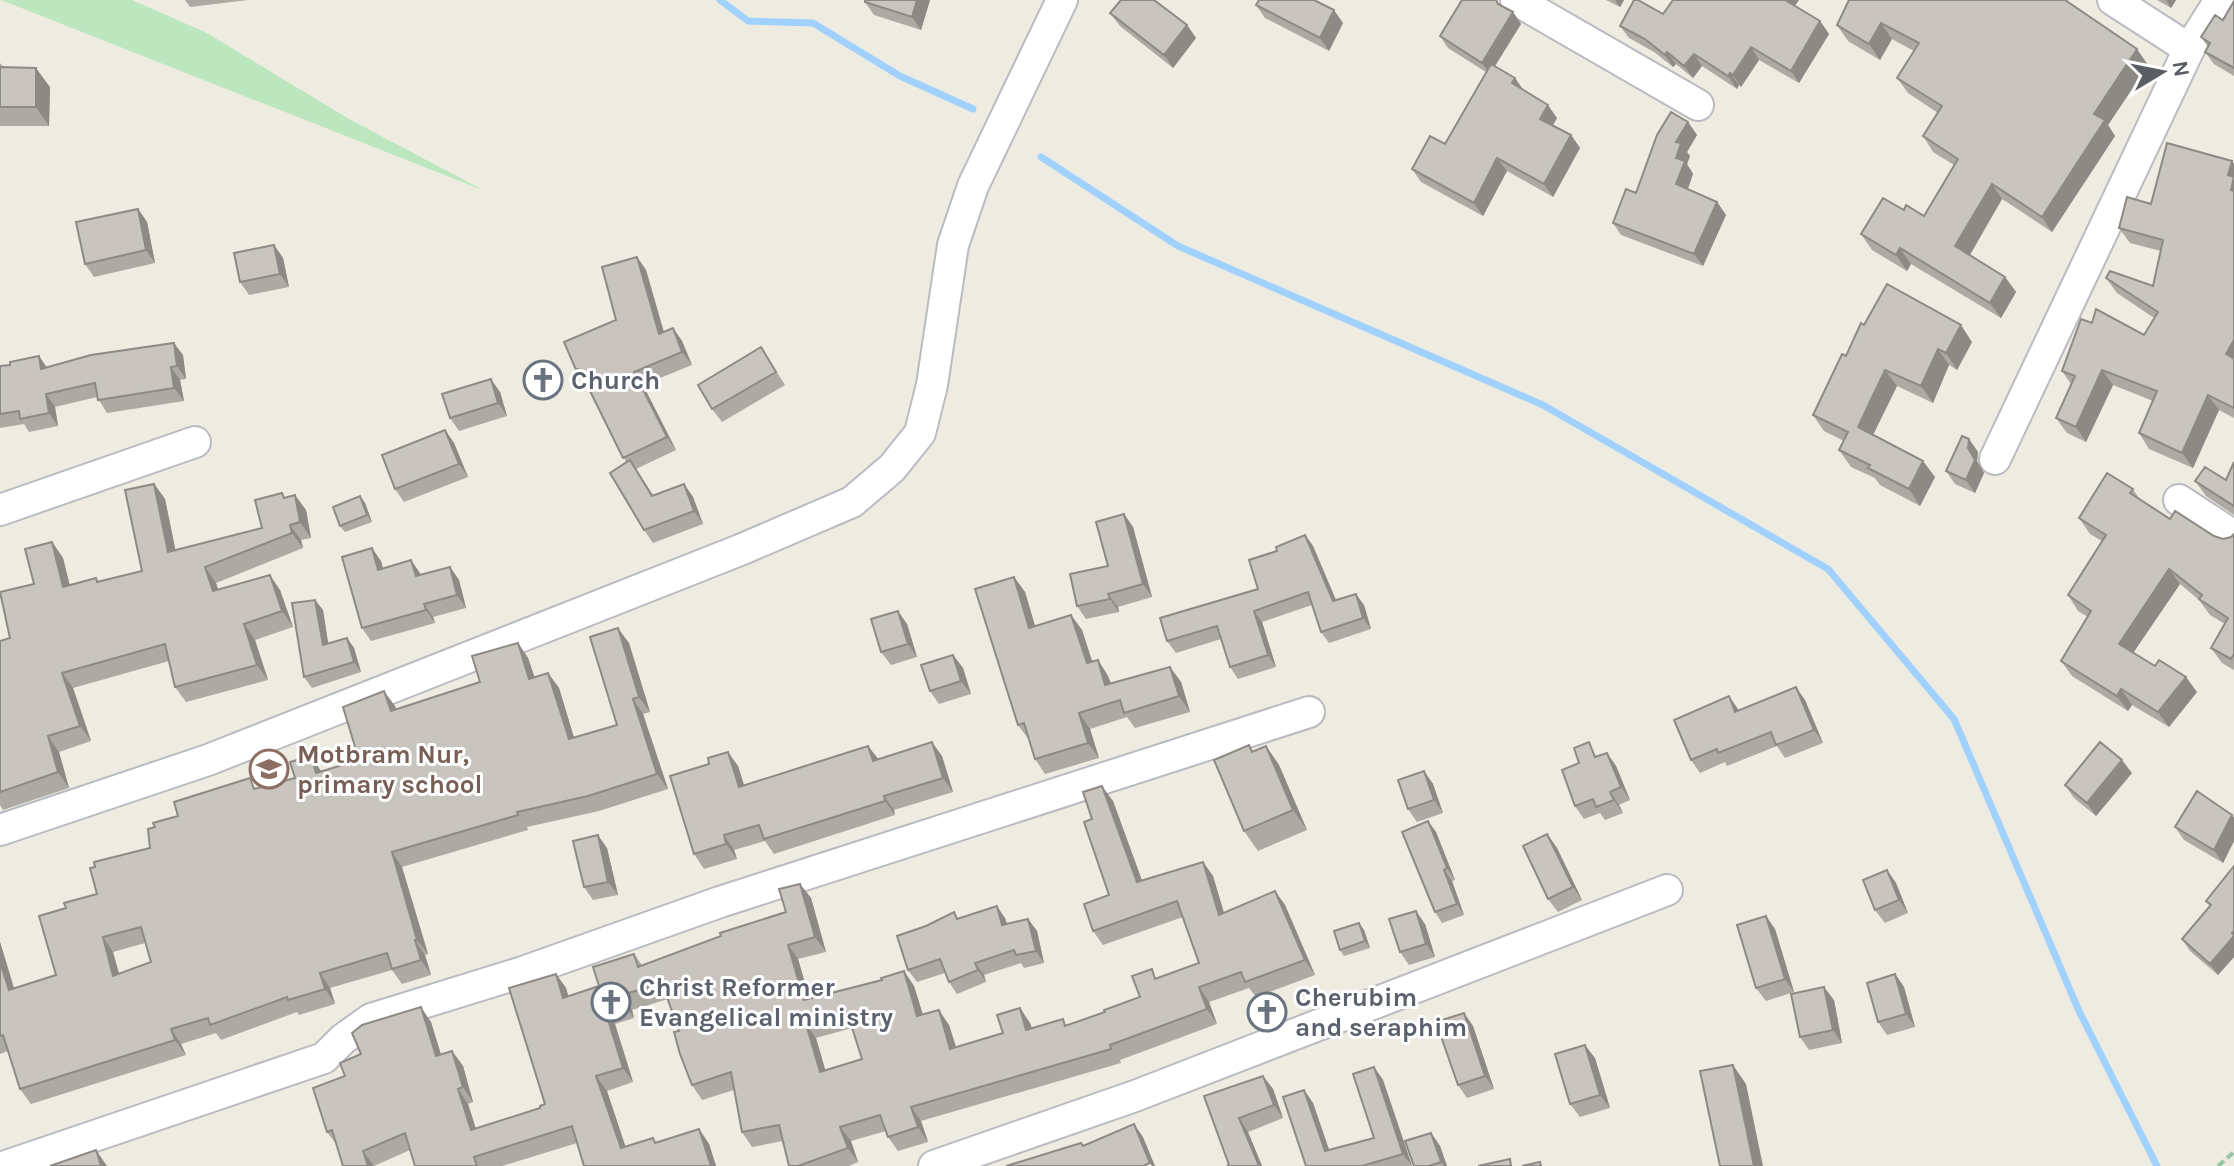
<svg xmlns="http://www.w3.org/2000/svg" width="2234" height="1166" font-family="Karla,sans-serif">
	<rect width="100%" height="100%" fill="#eeece1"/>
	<path fill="#bce7be" d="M1 0H132L207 33 349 119 485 191Z"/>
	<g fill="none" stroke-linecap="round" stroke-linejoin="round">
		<path stroke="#a0d1ff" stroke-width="7" d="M720 0 748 21 813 23 900 76 973 109
			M1041 157 1178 246 1543 405 1828 569 1954 719 2079 1011 2157 1166"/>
		<defs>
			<path id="minor" d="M1516 0 1698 105
				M2113 0 2189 49
				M1995 459 2189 49 2220 0
				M2179 500 2234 536
				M0 510 195 442
				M0 830 208 760 740 550 852 502 892 468 920 433 932 385 953 245 973 186 1062 0
				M6 1166 324 1058 343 1039 371 1019 523 972 720 902 1309 712
				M934 1166 1135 1096 1667 890"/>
		</defs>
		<use href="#minor" stroke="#b9bbc1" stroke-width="34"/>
		<path stroke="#94c8a6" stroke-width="4" stroke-dasharray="8 4" stroke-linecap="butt" d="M2218 1166 2234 1152"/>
		<use href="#minor" stroke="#fff" stroke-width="30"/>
	</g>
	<path fill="#ada9a3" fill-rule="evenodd" d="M185 0H248L190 7Z
		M930 0 921 30 874 15 865 2Z
		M1606 0H1624L1620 7Z
		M1849 0 2148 65 2108 125 2115 136 2052 232 2002 199 1969 255 2005 277 2016 292 2001 318 1911 264 1907 271 1872 250 1861 234 1904 210 1924 216 1954 165 1933 152 1923 136 1938 113 1908 93 1897 78 1914 51 1892 39 1880 60 1848 41 1837 25Z
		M2157 0H2176L2171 8Z
		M2234 1V76L2214 64 2205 52 2208 47 2201 37 2223 20Z
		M1498 4 1513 12 1521 24 1495 66 1515 78 1523 90 1557 118 1553 125 1571 135 1580 148 1553 197 1507 171 1483 216 1421 182 1412 169 1445 144 1486 72 1448 48 1440 36Z
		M1256 5 1343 23 1329 51 1265 18Z
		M1795 6 1820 21 1829 34 1799 83 1759 60 1741 87 1739 85 1737 89 1702 66 1693 78 1676 64 1673 67 1654 52 1629 38 1620 26 1663 14Z
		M1110 13 1187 25 1196 38 1173 68 1120 26Z
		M0 63 3 67 50 87 49 126H0Z
		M1688 122 1697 135 1687 152 1690 156 1687 164 1693 174 1688 189 1717 202 1726 215 1703 266 1621 235 1613 223 1636 193Z
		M2232 161 2234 164V418L2219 410 2193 468 2149 449 2139 433 2153 401 2113 385 2086 442 2067 433 2056 418 2071 384 2062 371 2092 323 2144 335 2154 318 2117 293 2106 278 2153 286 2161 251 2130 243 2119 228 2151 204Z
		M138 209 147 222 155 263 94 277 85 264Z
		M274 245 283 258 289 287 249 295 240 282Z
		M637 257 646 270 664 332 673 328 682 341 692 365 643 385 676 450 636 469 653 495 684 484 693 497 703 524 653 543 644 530 626 462 586 383 576 370 616 320Z
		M1864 325 1972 342 1957 370 1949 365 1933 403 1897 386 1873 435 1935 477 1920 506 1880 485 1875 478 1851 467 1839 450 1844 441 1824 431 1813 415Z
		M761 347 785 385 722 422 712 409Z
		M183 355 186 379 180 380 184 401 107 413 97 397 55 407 58 426 29 432 24 424 0 428V366L46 367Z
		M500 392 507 416 459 431 450 418Z
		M445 430 454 443 468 477 404 502 395 489Z
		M1969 439 1978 452 1977 461 1984 473 1975 493 1955 484 1946 471Z
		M2234 462V515L2206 496 2195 481 2226 480Z
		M154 484 165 499 175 550 262 528 286 498 306 510 311 538 301 540 303 548 216 583 218 590H280L293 627 255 640 268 680 186 702 175 687 169 661 73 688 91 741 59 752 69 788 3 810 0 805V641L10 638 52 542 63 558 70 586 99 582 142 571Z
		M2133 489 2140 500 2170 519 2223 539 2231 537 2234 534V670L2222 663 2211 648 2225 624 2210 615 2199 600 2180 584 2133 653 2197 692 2169 727 2132 705 2128 711 2072 676 2061 661 2088 617 2078 611 2068 595 2102 541 2090 534 2079 518Z
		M360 496 365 503 372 522 345 532 340 526Z
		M1124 514 1133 527 1152 597 1118 607 1119 612 1086 619 1077 606 1108 566Z
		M1305 535 1313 546 1336 600 1364 605 1371 629 1329 643 1321 632 1312 605 1262 622 1276 667 1238 679 1230 667 1221 639 1176 653 1167 641 1258 589 1277 551Z
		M381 561 383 569 420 573V575L450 567 459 580 466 608 433 617 435 623 371 641 362 628Z
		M1014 577 1025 592 1035 626 1071 615 1082 630 1092 662 1098 660 1108 676 1111 683 1170 667 1181 682 1190 712 1135 728 1127 717 1090 729 1099 758 1045 774 1035 759 1029 740 1018 725Z
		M315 600 323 610 328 643 347 638 354 648 361 672 312 688 304 677Z
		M907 624 917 657 891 665 881 652Z
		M518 643 528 658 535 678 548 673 559 688 574 738 617 725 629 643 650 712 643 714 668 789 599 811 527 827 528 830 402 867 428 954 425 955 431 975 402 984 392 970 330 988 335 1004 299 1015 297 1012 221 1040 216 1033 181 1044 186 1055 31 1104 20 1089 8 1051 0 1054V942L14 988 56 975 66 908 97 894 150 848 155 827 178 816 257 788 321 772 359 760 395 706 396 709 480 682ZM145 943 151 962 119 974 113 952Z
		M953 655 963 668 971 694 939 704 930 691Z
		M1805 700 1823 743 1785 758 1777 746 1727 766 1725 762 1700 773 1691 760 1739 710Z
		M868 746 878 759 942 756 953 792 894 810 895 815 774 854 765 841 734 850 737 859 704 869 694 854 738 766 744 785Z
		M1266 746 1279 765 1307 830 1258 851 1244 831 1253 751Z
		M1607 753 1616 766 1630 800 1619 805 1623 813 1605 820 1600 813 1584 819 1575 806 1598 756Z
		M1424 771 1433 784 1443 813 1417 822 1408 809Z
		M2132 773 2096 816 2074 798 2065 785Z
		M1113 801 1142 881 1203 862 1213 876 1224 913 1275 891 1285 905 1315 975 1256 997 1249 988 1209 1002 1217 1024 1120 1060 1121 1063 921 1121 928 1142 898 1151 888 1137 886 1131 851 1141 858 1162 849 1166H789L783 1141 752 1147 742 1132 734 1090 702 1100 692 1085 679 1031 668 999 632 1010 634 1018 615 1024 633 1082 607 1091 625 1146 656 1143 699 1129 709 1144 716 1166H584L577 1143 502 1166H415L410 1150 374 1166 337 1145 327 1132 345 1076 361 1054 431 1022 441 1055 452 1051 463 1066 473 1102 468 1104 476 1129 540 1108 545 1104 556 974 566 988 568 996 599 986 634 954 642 965 786 912 800 884 811 898 826 952 798 959 810 999 882 980 904 971 914 986 923 1015 949 1025 956 1047 1003 1033 1020 1008 1030 1023 1032 1028 1068 1025 1105 1012 1140 997 1158 978 1199 963 1183 917 1103 945 1093 931 1109 895 1092 819ZM852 1028 862 1059 825 1070 816 1038Z
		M2232 815 2234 818V841L2223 863 2184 840 2175 827Z
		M1428 821 1436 832 1455 880 1452 881 1464 915 1442 923 1435 912Z
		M1547 834 1557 848 1582 900 1558 912 1548 899Z
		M607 848 618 895 593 900 584 887Z
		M2234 866V957L2218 975 2190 951 2182 939 2210 906 2206 901Z
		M1887 870 1896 883 1908 913 1885 923 1875 910Z
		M959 918H1005L1007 924 1028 919 1037 931 1044 963 1024 968 1021 963 984 975 986 982 957 994 949 982 945 973 917 982 908 970Z
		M1425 924 1435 957 1409 965 1400 952Z
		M1775 929 1794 992 1766 1001 1756 988Z
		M1364 930 1370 948 1344 956 1340 950Z
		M1895 974 1904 987 1915 1027 1887 1035 1878 1022Z
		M1834 1000 1842 1043 1809 1050 1800 1037Z
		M1464 1013 1473 1026 1494 1089 1467 1098 1458 1085Z
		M1595 1058 1610 1108 1580 1117 1570 1104Z
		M1374 1067 1383 1080 1412 1166H1306L1304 1090 1313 1103 1329 1150 1374 1138Z
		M1263 1076 1273 1089 1283 1118 1248 1132 1262 1166H1227L1229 1165 1204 1096Z
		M1431 1133 1440 1146 1447 1166H1414Z"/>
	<path fill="#8d8a85" d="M917 0H930L921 30 912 17Z
		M1615 0H1624L1620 7Z
		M1783 0H1799L1791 11Z
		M2166 0H2176L2171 8Z
		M1334 10 1343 23 1329 51 1320 38Z
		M1513 12 1521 24 1490 74 1482 63Z
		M1820 21 1829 34 1799 83 1791 71Z
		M1881 23 1892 39 1880 60 1869 44Z
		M1187 25 1196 38 1173 68 1164 55Z
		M1751 47 1759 60 1741 87 1733 75Z
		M2137 49 2148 65 2108 125 2115 136 2052 232 2042 217 2094 114Z
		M1667 52 1676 64 1673 67 1665 55Z
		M1694 54 1702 66 1693 78 1684 66Z
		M36 68 50 87 49 126 36 107Z
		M1730 73 1739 85 1737 89 1728 76Z
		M1515 78 1524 91 1512 83Z
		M1548 105 1557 118 1549 132 1540 119Z
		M1688 122 1697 135 1687 152 1690 156 1687 164 1693 174 1685 196 1676 184V142Z
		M1571 135 1580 148 1553 197 1544 184Z
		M1497 158 1507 171 1483 216 1474 203Z
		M2232 161 2234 164V194L2231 190 2228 175Z
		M1992 184 2002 199 1966 262 1955 246Z
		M1717 202 1726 215 1703 266 1694 254Z
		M138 209 147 222 155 263 146 250Z
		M274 245 283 258 289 287 280 274Z
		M1900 248 1911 264 1907 271 1896 255Z
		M637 257 646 270 668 347 659 334Z
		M2005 277 2016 292 2001 318 1990 303Z
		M1961 325 1972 342 1957 370 1946 353Z
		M673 328 682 341 692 365 682 352Z
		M2234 340V366L2226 354Z
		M174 343 183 355 186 379 177 366Z
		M1938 349 1949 365 1933 403 1921 386Z
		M39 356 48 369H41Z
		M171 367 180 380 184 401 174 388Z
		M1885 370 1897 386 1869 443 1858 427Z
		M2102 370 2113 385 2086 442 2076 427Z
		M634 372 643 385 676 450 667 437Z
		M491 379 500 392 507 416 498 403Z
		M46 394 55 407 58 426 49 413Z
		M2208 395 2219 410 2193 468 2182 453Z
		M445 430 454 443 468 477 459 464Z
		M1969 439 1978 452 1977 461 1984 473 1975 493 1966 480Z
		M1923 461 1935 477 1920 506 1909 489Z
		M154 484 165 499 179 567 168 552Z
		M684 484 693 497 703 524 694 511Z
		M295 495 306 510 311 538 300 522Z
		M360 496 365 503 372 522 367 515Z
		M1124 514 1133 527 1152 597 1143 584Z
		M290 525 301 540 303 548 292 533Z
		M1305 535 1313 546 1341 612 1333 601Z
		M52 542 63 558 74 603 63 587Z
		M372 548 381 561 387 583 378 570Z
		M411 560 420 573 425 589 416 576Z
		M205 567 216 583 224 606 213 591Z
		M450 567 459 580 466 608 457 595Z
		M2169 569 2180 584 2129 659 2119 644Z
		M270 575 280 590 293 627 282 611Z
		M1014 577 1025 592 1040 643 1029 628Z
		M1108 594 1118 607 1119 612 1110 599Z
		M1356 594 1364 605 1371 629 1363 618Z
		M315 600 323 610 330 655 323 645Z
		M424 604 433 617 435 623 426 610Z
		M898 611 907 624 917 657 908 644Z
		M1254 611 1262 622 1276 667 1268 655Z
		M1071 615 1082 630 1098 679 1087 663Z
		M244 624 255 640 268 680 257 665Z
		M618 628 629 643 650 712 639 697Z
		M347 638 354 648 361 672 354 662Z
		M518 643 528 658 540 694 529 679Z
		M953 655 963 668 971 694 961 681Z
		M1098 660 1108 676 1116 700 1105 685Z
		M1170 667 1181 682 1190 712 1179 696Z
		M62 673 73 688 91 741 80 726Z
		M548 673 559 688 579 754 569 739Z
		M2186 677 2197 692 2169 727 2158 712Z
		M1796 687 1805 700 1823 743 1814 730Z
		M2121 689 2132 705 2128 711 2117 696Z
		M384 691 395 706 401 726 391 711Z
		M1729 696 1738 709 1745 725 1735 712Z
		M633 699 643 714 668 789 657 774Z
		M1079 713 1090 729 1099 758 1088 743Z
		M48 736 59 752 69 788 58 772Z
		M932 742 942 756 953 792 943 778Z
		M868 746 879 760 873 761Z
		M1266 746 1279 765 1307 830 1293 810Z
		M728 752 738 766 749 801 739 787Z
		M1607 753 1616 766 1630 800 1621 787Z
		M311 756 321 771 327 788 316 773Z
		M2122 760 2132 773 2096 816 2087 803Z
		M1424 771 1433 784 1443 813 1434 800Z
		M1102 786 1113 801 1148 897 1137 882Z
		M1610 792 1619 805 1623 813 1614 800Z
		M884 796 894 810 895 815 885 801Z
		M2232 815 2234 818V841L2223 863 2214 850Z
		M1428 821 1436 832 1455 880 1447 868Z
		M1547 834 1557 848 1582 900 1573 887Z
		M598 835 607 848 618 895 608 882Z
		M724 835 734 850 737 859 726 844Z
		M392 852 402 867 428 954 417 940Z
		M1203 862 1213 876 1229 930 1219 915Z
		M1444 870 1452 881 1464 915 1457 904Z
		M1887 870 1896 883 1908 913 1899 900Z
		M800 884 811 898 826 952 815 937Z
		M1275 891 1285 905 1315 975 1305 960Z
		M997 906 1005 918 1011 937 1002 925Z
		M1416 911 1425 924 1435 957 1426 944Z
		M1766 916 1775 929 1794 992 1785 979Z
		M1028 919 1037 931 1044 963 1036 951Z
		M1359 923 1364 930 1370 948 1365 941Z
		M2234 931V957L2218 975 2210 964Z
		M103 937 113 952 124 991 113 976Z
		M415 940 425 955 431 975 421 960Z
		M0 942 19 1005 9 990 0 962Z
		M788 945 798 959 814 1015 804 1000Z
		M975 963 984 975 986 982 978 970Z
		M904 971 914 986 928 1031 917 1016Z
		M320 973 330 988 335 1004 325 989Z
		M556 974 566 988 573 1012 563 998Z
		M1895 974 1904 987 1915 1027 1906 1014Z
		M1199 987 1209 1002 1217 1024 1207 1009Z
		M1824 987 1834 1000 1842 1043 1833 1030Z
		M622 995 632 1010 634 1018 624 1004Z
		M421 1007 431 1022 446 1071 436 1056Z
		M1020 1008 1030 1023 1037 1045 1026 1030Z
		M605 1010 615 1024 633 1082 623 1068Z
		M939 1010 949 1025 961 1063 950 1049Z
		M1464 1013 1473 1026 1494 1089 1485 1076Z
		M806 1024 816 1038 830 1086 820 1072Z
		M171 1029 181 1044 186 1055 175 1040Z
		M1585 1045 1595 1058 1610 1108 1600 1095Z
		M452 1051 463 1066 473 1102 463 1087Z
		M1733 1065 1746 1084 1763 1166H1754Z
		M1374 1067 1383 1080 1412 1166 1403 1154Z
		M596 1076 607 1091 631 1163 621 1148Z
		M1263 1076 1273 1089 1283 1118 1274 1105Z
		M458 1089 468 1104 481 1145 471 1130Z
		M1304 1090 1313 1103 1334 1164 1325 1151Z
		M911 1107 921 1121 928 1142 918 1127Z
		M1239 1118 1248 1132 1262 1166H1259Z
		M1134 1124 1143 1137 1155 1166H1152L1150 1163Z
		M840 1127 851 1141 858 1162 848 1148Z
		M699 1129 709 1144 716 1166H711Z
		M1431 1133 1440 1146 1447 1166H1444L1441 1162Z
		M96 1150 107 1166H101Z
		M363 1151 374 1166H368Z"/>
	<path fill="#c9c5be" stroke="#8d8a85" stroke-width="2" fill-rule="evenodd" d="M865 0H917L912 17 865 2Z
		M1121 0H1154L1187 25 1164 55 1110 13Z
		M1259 0H1314L1334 10 1320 38 1256 5Z
		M1462 0H1496L1498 4 1513 12 1482 63 1440 36Z
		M1634 0H1638L1663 14 1673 0H1785L1820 21 1791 71 1751 47 1733 75 1730 73 1728 76 1694 54 1684 66 1667 52 1665 55 1645 39 1620 26Z
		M1849 0H2065L2137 49 2094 114 2105 120 2042 217 1992 184 1955 246 2005 277 1990 303 1900 248 1896 255 1861 234 1883 198 1904 210 1906 205 1924 216 1958 159 1923 136 1942 106 1897 78 1919 43 1881 23 1869 44 1837 25Z
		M2234 1V68L2205 52 2210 43 2201 37 2215 15 2223 20Z
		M1491 64 1515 78 1512 83 1548 105 1540 119 1571 135 1544 184 1497 158 1474 203 1412 169 1430 136 1445 144Z
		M0 67 36 68V107H0Z
		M1671 112 1688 122 1676 142 1681 143 1676 158 1685 161 1676 184 1717 202 1694 254 1613 223 1626 189 1636 193 1657 135Z
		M2167 143 2232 161 2228 175 2234 177 2231 190 2234 191V340L2226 354 2234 359V408L2208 395 2182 453 2139 433 2157 391 2102 370 2076 427 2056 418 2075 376 2062 371 2081 319 2092 323 2096 309 2144 335 2158 312 2106 278 2110 271 2153 286 2163 240 2119 228 2127 197 2151 204Z
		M138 209 146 250 85 264 76 222Z
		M274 245 280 274 240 282 234 253Z
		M637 257 659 334 673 328 682 352 634 372 667 437 623 458 591 393 578 369 576 370 564 342 616 320 602 267Z
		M1887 284 1961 325 1946 353 1938 349 1921 386 1885 370 1858 427 1923 461 1909 489 1868 468 1870 465 1839 450 1848 432 1813 415 1842 354 1846 356 1861 323 1864 325Z
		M174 343 177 366 171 367 174 388 98 400 95 383 46 394 49 413 20 419 19 411 0 414V366L10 365V362L39 356 41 369 91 355Z
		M761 347 776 372 712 409 698 385Z
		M491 379 498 403 450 418 442 394Z
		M445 430 459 464 395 489 382 455Z
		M1962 436 1969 439 1968 448 1975 460 1966 480 1946 471Z
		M630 460 652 496 684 484 694 511 644 530 610 473Z
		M2234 462V506L2195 481 2205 467 2226 480Z
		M2107 473 2133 489 2130 493 2170 519 2175 511 2214 536 2223 539 2231 537 2234 534V654L2231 659 2211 648 2228 618 2199 599 2202 595 2169 569 2119 644 2155 666 2159 660 2186 677 2158 712 2121 689 2117 696 2061 661 2091 611 2068 595 2106 535 2079 518Z
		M154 484 168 552 262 528 255 500 282 493 284 498 295 495 300 522 290 525 292 533 205 567 213 591 270 575 282 611 244 624 257 665 175 687 165 644 62 673 80 726 48 736 58 772 0 792V641L10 638 0 592 34 584 25 549 52 542 63 587 96 578 97 582 142 571 125 490Z
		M360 496 367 515 340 526 333 507Z
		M1124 514 1143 584 1108 594 1110 599 1077 606 1070 574 1108 566 1096 522Z
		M1305 535 1333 601 1356 594 1363 618 1321 632 1308 592 1254 611 1268 655 1230 667 1217 626 1167 641 1160 618 1258 589 1249 560 1277 551 1276 547Z
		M372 548 378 570 411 560 416 576 450 567 457 595 424 604 426 610 362 628 342 557Z
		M1014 577 1029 628 1071 615 1087 663 1098 660 1105 685 1170 667 1179 696 1124 713 1120 700 1079 713 1088 743 1035 759 1024 723 1018 725 975 589Z
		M315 600 323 645 347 638 354 662 304 677 292 603Z
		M898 611 908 644 881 652 871 619Z
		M618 628 639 697 633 699 657 774 588 796 517 812 518 815 392 852 417 940H415L421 960 392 969 387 953 320 973 325 989 288 1000 287 997 210 1025 208 1018 171 1029 175 1040 20 1089 3 1035 0 1036V962L9 990 56 975 39 916 66 908 64 903 97 894 90 868 95 867 94 862 150 848 148 829 155 827 153 823 178 816 174 802 250 778 254 789 295 778 290 762 311 756 316 773 359 760 343 707 384 691 391 711 480 682 472 656 518 643 529 679 548 673 569 739 617 725 590 637ZM141 927 151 962 113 976 103 937Z
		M953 655 961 681 930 691 921 665Z
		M1796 687 1814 730 1776 745 1771 732 1718 753 1717 749 1691 760 1674 720 1729 696 1735 712Z
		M932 742 943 778 884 796 885 801 764 839 759 825 724 835 726 844 694 854 670 776 709 764 708 758 728 752 739 787 868 746 873 761Z
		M1589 742 1595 757 1607 753 1621 787 1610 792 1614 800 1596 807 1593 799 1575 806 1562 770 1579 763 1574 748Z
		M2100 742 2122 760 2087 803 2065 785Z
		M1249 745 1252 752 1266 746 1293 810 1244 831 1214 760Z
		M1424 771 1434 800 1408 809 1398 780Z
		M1102 786 1137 882 1203 862 1219 915 1275 891 1305 960 1245 982 1241 972 1199 987 1207 1009 1110 1045 1111 1049 911 1107 918 1127 888 1137 880 1115 840 1127 848 1148 798 1166H789L779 1125 742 1132 731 1072 692 1085 680 1054 674 1032 679 1031 662 983 622 995 624 1004 605 1010 623 1068 596 1076 621 1148 653 1138 655 1143 699 1129 711 1166H584L572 1126 474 1157 477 1166H415L405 1133 363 1151 368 1166H343L332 1130 327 1132 313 1088 345 1076 340 1063 361 1054 352 1033 362 1025 421 1007 436 1056 452 1051 463 1087 458 1089 471 1130 540 1108V1106L545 1104 509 988 556 974 563 998 599 986 593 967 634 954 638 967 721 936 720 933 786 912 779 889 800 884 815 937 788 945 804 1000 882 980 881 978 904 971 917 1016 939 1010 950 1049 1003 1033 997 1015 1020 1008 1026 1030 1063 1019 1065 1026 1105 1012 1104 1010 1140 997 1132 976 1152 969 1155 979 1199 963 1177 901 1093 931 1084 904 1109 895 1084 822 1092 819 1083 792ZM847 1012 862 1059 820 1072 806 1024Z
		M2197 791 2232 815 2214 850 2175 827Z
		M1428 821 1447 868 1444 870 1457 904 1435 912 1402 832Z
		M1547 834 1573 887 1548 899 1523 846Z
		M598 835 608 882 584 887 573 841Z
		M2234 866V931L2232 933 2234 936 2210 964 2182 939 2211 905 2206 901Z
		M1887 870 1899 900 1875 910 1863 880Z
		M997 906 1002 925 1028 919 1036 951 1016 955 1014 950 975 963 978 970 949 982 940 959 908 970 897 936 926 926 954 912 957 919Z
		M1416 911 1426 944 1400 952 1389 919Z
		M1766 916 1785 979 1756 988 1737 925Z
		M1359 923 1365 941 1340 950 1334 931Z
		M1895 974 1906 1014 1878 1022 1867 983Z
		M1824 987 1833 1030 1800 1037 1791 994Z
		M1464 1013 1485 1076 1458 1085 1436 1022Z
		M1585 1045 1600 1095 1570 1104 1555 1054Z
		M1733 1065 1754 1166H1720L1700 1071Z
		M1374 1067 1403 1154 1362 1166H1306L1283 1097 1304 1090 1325 1151 1374 1138 1353 1074Z
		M1263 1076 1274 1105 1239 1118 1259 1166H1227L1229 1165 1204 1096Z
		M1134 1124 1150 1163 1143 1166H1006L1081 1143 1083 1146Z
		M1431 1133 1441 1162 1429 1166H1414L1405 1141Z
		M96 1150 101 1166H50Z
		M1510 1159 1511 1166H1478Z
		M1540 1162 1541 1166H1522Z"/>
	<defs>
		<symbol id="church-ring" viewBox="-11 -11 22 22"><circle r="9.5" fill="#fff" stroke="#6b7280" stroke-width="1.5"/><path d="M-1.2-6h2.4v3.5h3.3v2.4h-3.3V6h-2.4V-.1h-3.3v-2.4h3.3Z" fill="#6b7280"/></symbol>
		<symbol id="school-ring" viewBox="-11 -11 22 22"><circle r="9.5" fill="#fff" stroke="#8d6e63" stroke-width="1.5"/><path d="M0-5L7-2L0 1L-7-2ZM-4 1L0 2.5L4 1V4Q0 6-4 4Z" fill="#8d6e63"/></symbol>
	</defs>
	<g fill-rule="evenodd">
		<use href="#church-ring" x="521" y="358" width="44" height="44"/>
		<use href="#school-ring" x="247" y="747" width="44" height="44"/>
		<use href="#church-ring" x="589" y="980" width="44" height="44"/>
		<use href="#church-ring" x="1245" y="990" width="44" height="44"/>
	</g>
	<g text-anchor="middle" stroke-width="6" stroke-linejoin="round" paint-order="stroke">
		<g font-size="26" font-weight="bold" fill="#5b616d" stroke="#fff" text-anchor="start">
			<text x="571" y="389">Church</text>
			<text x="639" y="996">Christ Reformer<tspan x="639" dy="30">Evangelical ministry</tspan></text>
			<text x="1295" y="1006">Cherubim<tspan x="1295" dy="30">and seraphim</tspan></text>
		</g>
		<g font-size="26" font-weight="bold" fill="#785e54" stroke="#fff" text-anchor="start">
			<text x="297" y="763">Motbram Nur,<tspan x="297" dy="30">primary school</tspan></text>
		</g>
	</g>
	<g transform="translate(2162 72) rotate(80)" stroke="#ffffff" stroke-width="6" paint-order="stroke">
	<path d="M0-6L14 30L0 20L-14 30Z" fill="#5a5d63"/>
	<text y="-12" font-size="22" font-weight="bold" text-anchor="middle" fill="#5a5d63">N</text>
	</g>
</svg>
